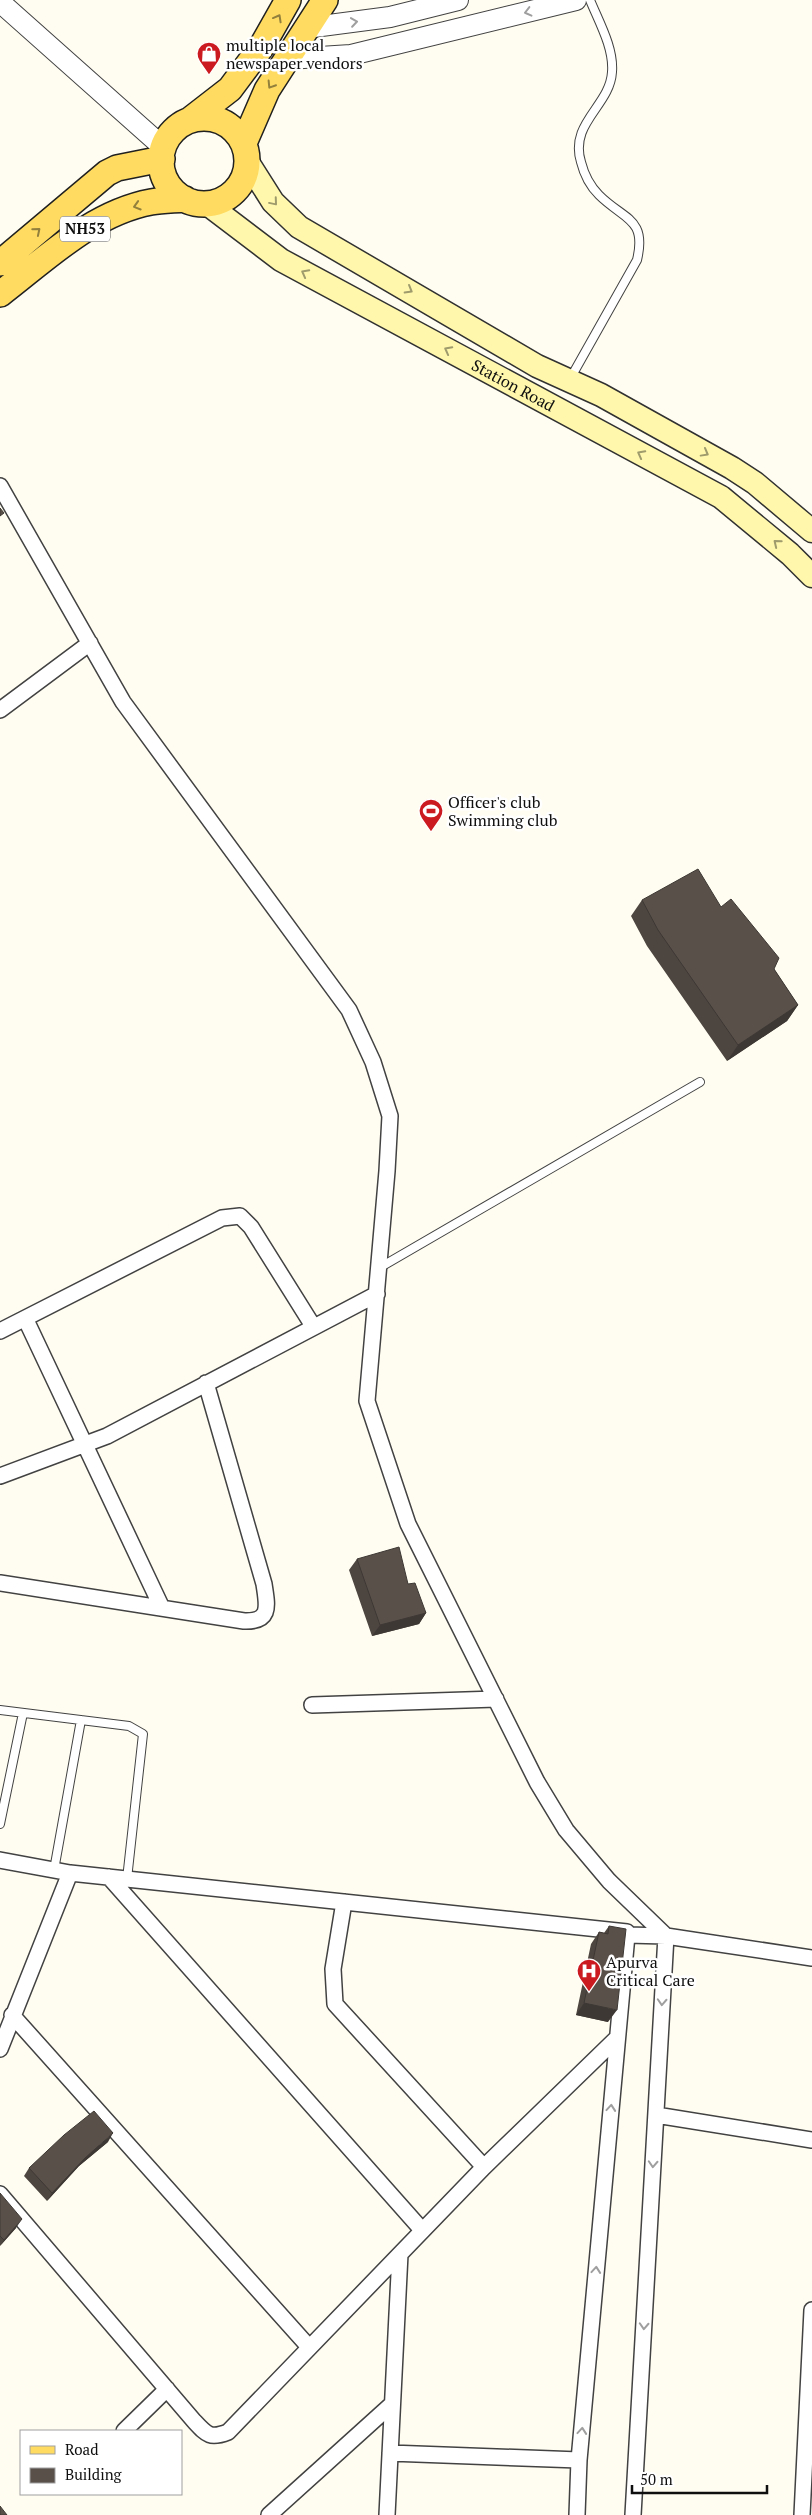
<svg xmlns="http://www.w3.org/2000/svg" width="812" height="2515" font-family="'PT Serif',serif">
	<rect width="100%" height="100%" fill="#fffdf1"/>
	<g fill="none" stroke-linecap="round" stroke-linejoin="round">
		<defs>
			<path id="service" d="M570 379 637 260C647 218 624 220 599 195 590 186 584 174 581 162 569 123 610 106 612 72 614 48 599 22 590 0
				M379 1268 700 1082
				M0 1710 129 1726 143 1734 127 1879
				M0 1824 23 1713
				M54 1870 81 1720"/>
			<path id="minor" d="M0 486 123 702 349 1010 373 1062 390 1116 387 1171 367 1401 408 1524 537 1782 566 1830 609 1881 666 1936 633 2515
				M0 710 90 643
				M26 1320 162 1608
				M0 1331 222 1218 240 1216 251 1227 313 1326
				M0 1476 107 1436 377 1294
				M0 1583 244 1621C272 1622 267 1605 264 1584L206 1383
				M312 1705 496 1699
				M0 1860 70 1873 627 1932V1935L666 1936 812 1958
				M109 1877 422 2230
				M344 1902 333 1969 335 2004 484 2167
				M12 2015 309 2347
				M0 2049 70 1873
				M656 2115 812 2140
				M0 2194 194 2421C207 2435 210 2439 228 2432L484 2167 617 2038
				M124 2431 167 2389
				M390 2453 579 2460
				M269 2515 392 2404
				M387 2515 400 2254
				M577 2515 579 2460 627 1935
				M802 2515 812 2310"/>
			<path id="tertiary" d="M0 2 164 148
				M306 28 390 17 458 0
				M288 59 351 55 576 0"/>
			<g id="secondary">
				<path d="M247 161 273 202 299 227 537 366 601 395 732 468 755 483 812 531"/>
				<path id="s1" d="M206 203 281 260 721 497 790 554 812 576"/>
			</g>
			<path id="primary" d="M161 161a43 43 0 1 1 86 0a43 43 0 1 1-86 0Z
				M190 120 230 89 262 46 288 0
				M244 143 267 90 325 0
				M0 263 107 173 117 168 162 159
				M0 294C46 259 92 213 151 202 162 200 174 200 185 199"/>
		</defs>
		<use href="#service" stroke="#424242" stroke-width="10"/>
		<use href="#minor" stroke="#424242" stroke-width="18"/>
		<use href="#tertiary" stroke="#424242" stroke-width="22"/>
		<use href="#secondary" stroke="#313131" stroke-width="25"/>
		<use href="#primary" stroke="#202020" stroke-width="28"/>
		<use href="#service" stroke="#fff" stroke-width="8"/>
		<use href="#minor" stroke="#fff" stroke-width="15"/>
		<use href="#tertiary" stroke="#fff" stroke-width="20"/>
		<use href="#secondary" stroke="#fff8ac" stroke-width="22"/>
		<use href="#primary" stroke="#ffdc61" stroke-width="25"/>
	</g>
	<path fill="#4d4540" d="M642 900 774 969 798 1005 787 1021 727 1061 647 946 631 916Z
		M357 1559 408 1584 426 1613 419 1624 372 1636 349 1570Z
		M609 1926 608 2022 576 2015 591 1944 599 1932 604 1933Z
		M108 2142 79 2166 47 2201 24 2176 29 2168Z
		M0 2193 16 2228 0 2246Z"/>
	<path fill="#3e3834" d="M798 1005 787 1021 727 1061 738 1045Z
		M426 1613 419 1624 372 1636 380 1625Z
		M584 2003 617 2010 608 2022 576 2015Z
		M113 2133 108 2142 79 2166 47 2201 52 2193 85 2158Z
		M22 2219 16 2228 0 2246 4 2240Z"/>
	<path fill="#59504a" stroke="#3e3834" d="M0 508 4 513 0 516Z
		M698 869 721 907 731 899 779 958 774 969 798 1005 738 1045 658 930 642 900Z
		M399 1547 408 1584 415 1583 426 1613 380 1625 357 1559Z
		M609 1926 626 1929 617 2010 584 2003 599 1932 608 1934Z
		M94 2111 113 2133 85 2158 52 2193 29 2168 64 2135Z
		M0 2193 22 2219 4 2240 0 2236Z
		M0 2506 7 2515H0Z"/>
	<defs><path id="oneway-chevron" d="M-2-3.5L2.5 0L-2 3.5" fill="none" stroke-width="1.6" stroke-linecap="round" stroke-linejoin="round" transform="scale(1.25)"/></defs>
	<g stroke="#9f9f9f">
		<use href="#oneway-chevron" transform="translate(528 12) rotate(166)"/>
		<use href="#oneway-chevron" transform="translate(354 22) rotate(-8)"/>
		<use href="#oneway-chevron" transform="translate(662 2002) rotate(93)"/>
		<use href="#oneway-chevron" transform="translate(611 2108) rotate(-85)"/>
		<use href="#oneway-chevron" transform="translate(653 2164) rotate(93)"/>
		<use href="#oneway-chevron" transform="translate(596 2270) rotate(-85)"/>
		<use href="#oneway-chevron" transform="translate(644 2326) rotate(93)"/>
		<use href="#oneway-chevron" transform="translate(582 2431) rotate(-85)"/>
	</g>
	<g stroke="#93803c">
		<use href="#oneway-chevron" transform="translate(278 18) rotate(-61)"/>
		<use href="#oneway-chevron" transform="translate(271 85) rotate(122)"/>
		<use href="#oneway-chevron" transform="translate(137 206) rotate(163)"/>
		<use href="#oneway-chevron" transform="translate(37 231) rotate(-40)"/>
	</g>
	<g stroke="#9f9b6d">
		<use href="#oneway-chevron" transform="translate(274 202) rotate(50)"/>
		<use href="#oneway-chevron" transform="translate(305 273) rotate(-152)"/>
		<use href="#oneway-chevron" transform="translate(409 290) rotate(30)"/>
		<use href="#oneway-chevron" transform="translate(448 350) rotate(-152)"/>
		<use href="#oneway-chevron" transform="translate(705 453) rotate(29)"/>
		<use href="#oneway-chevron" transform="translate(641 454) rotate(-152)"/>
		<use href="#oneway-chevron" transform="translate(777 543) rotate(-141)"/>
	</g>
	<defs>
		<symbol id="shop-pin" viewBox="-11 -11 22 30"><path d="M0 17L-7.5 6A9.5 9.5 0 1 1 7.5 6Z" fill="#cb1b20" stroke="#fff"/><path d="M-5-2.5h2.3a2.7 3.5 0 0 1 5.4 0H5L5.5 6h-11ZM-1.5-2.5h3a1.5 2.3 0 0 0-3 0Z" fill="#fff"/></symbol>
		<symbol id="stadium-pin" viewBox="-11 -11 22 30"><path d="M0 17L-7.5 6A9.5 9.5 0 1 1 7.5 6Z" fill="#cb1b20" stroke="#fff"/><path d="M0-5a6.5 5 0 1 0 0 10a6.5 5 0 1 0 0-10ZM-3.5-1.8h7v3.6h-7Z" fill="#fff"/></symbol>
		<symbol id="hospital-pin" viewBox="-11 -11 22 30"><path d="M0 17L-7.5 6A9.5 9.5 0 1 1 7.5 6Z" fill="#cb1b20" stroke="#fff"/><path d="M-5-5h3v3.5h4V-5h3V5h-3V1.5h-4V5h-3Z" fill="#fff"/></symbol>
	</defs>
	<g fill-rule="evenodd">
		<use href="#shop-pin" x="195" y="40" width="28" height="38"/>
		<use href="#stadium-pin" x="417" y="797" width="28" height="38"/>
		<use href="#hospital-pin" x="575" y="1957" width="28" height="38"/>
	</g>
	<g text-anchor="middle" stroke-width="5" stroke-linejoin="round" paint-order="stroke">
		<rect fill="#fff" stroke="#575757" stroke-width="1" x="60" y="216.5" width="50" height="25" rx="4"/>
		<g font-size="15" font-weight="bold" fill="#0f0f0f">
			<text x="85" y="234">NH53</text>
		</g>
		<g font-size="16" fill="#0f0f0f" stroke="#fff" text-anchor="start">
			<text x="226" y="51">multiple local<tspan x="226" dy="18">newspaper vendors</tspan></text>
			<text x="448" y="808">Officer's club<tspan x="448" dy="18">Swimming club</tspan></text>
			<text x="606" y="1968">Apurva<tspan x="606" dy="18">Critical Care</tspan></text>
		</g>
		<g font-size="16" fill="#0f0f0f" stroke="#fff">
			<text dy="6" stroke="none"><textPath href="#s1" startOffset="358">Station Road</textPath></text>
		</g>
	</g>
	<rect x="20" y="2430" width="162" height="65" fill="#ffffff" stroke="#9f9f9f"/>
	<rect x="30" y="2446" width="25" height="8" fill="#ffdc61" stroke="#9f9f9f"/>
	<text x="65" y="2455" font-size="15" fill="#0f0f0f">Road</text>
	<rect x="30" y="2468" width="25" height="15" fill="#59504a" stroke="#9f9f9f"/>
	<text x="65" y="2480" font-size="15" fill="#0f0f0f">Building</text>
	<path d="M632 2485v8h135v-8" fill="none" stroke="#0f0f0f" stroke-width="2.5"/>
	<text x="640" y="2485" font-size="15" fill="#0f0f0f" stroke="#ffffff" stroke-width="4" paint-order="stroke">50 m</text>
</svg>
